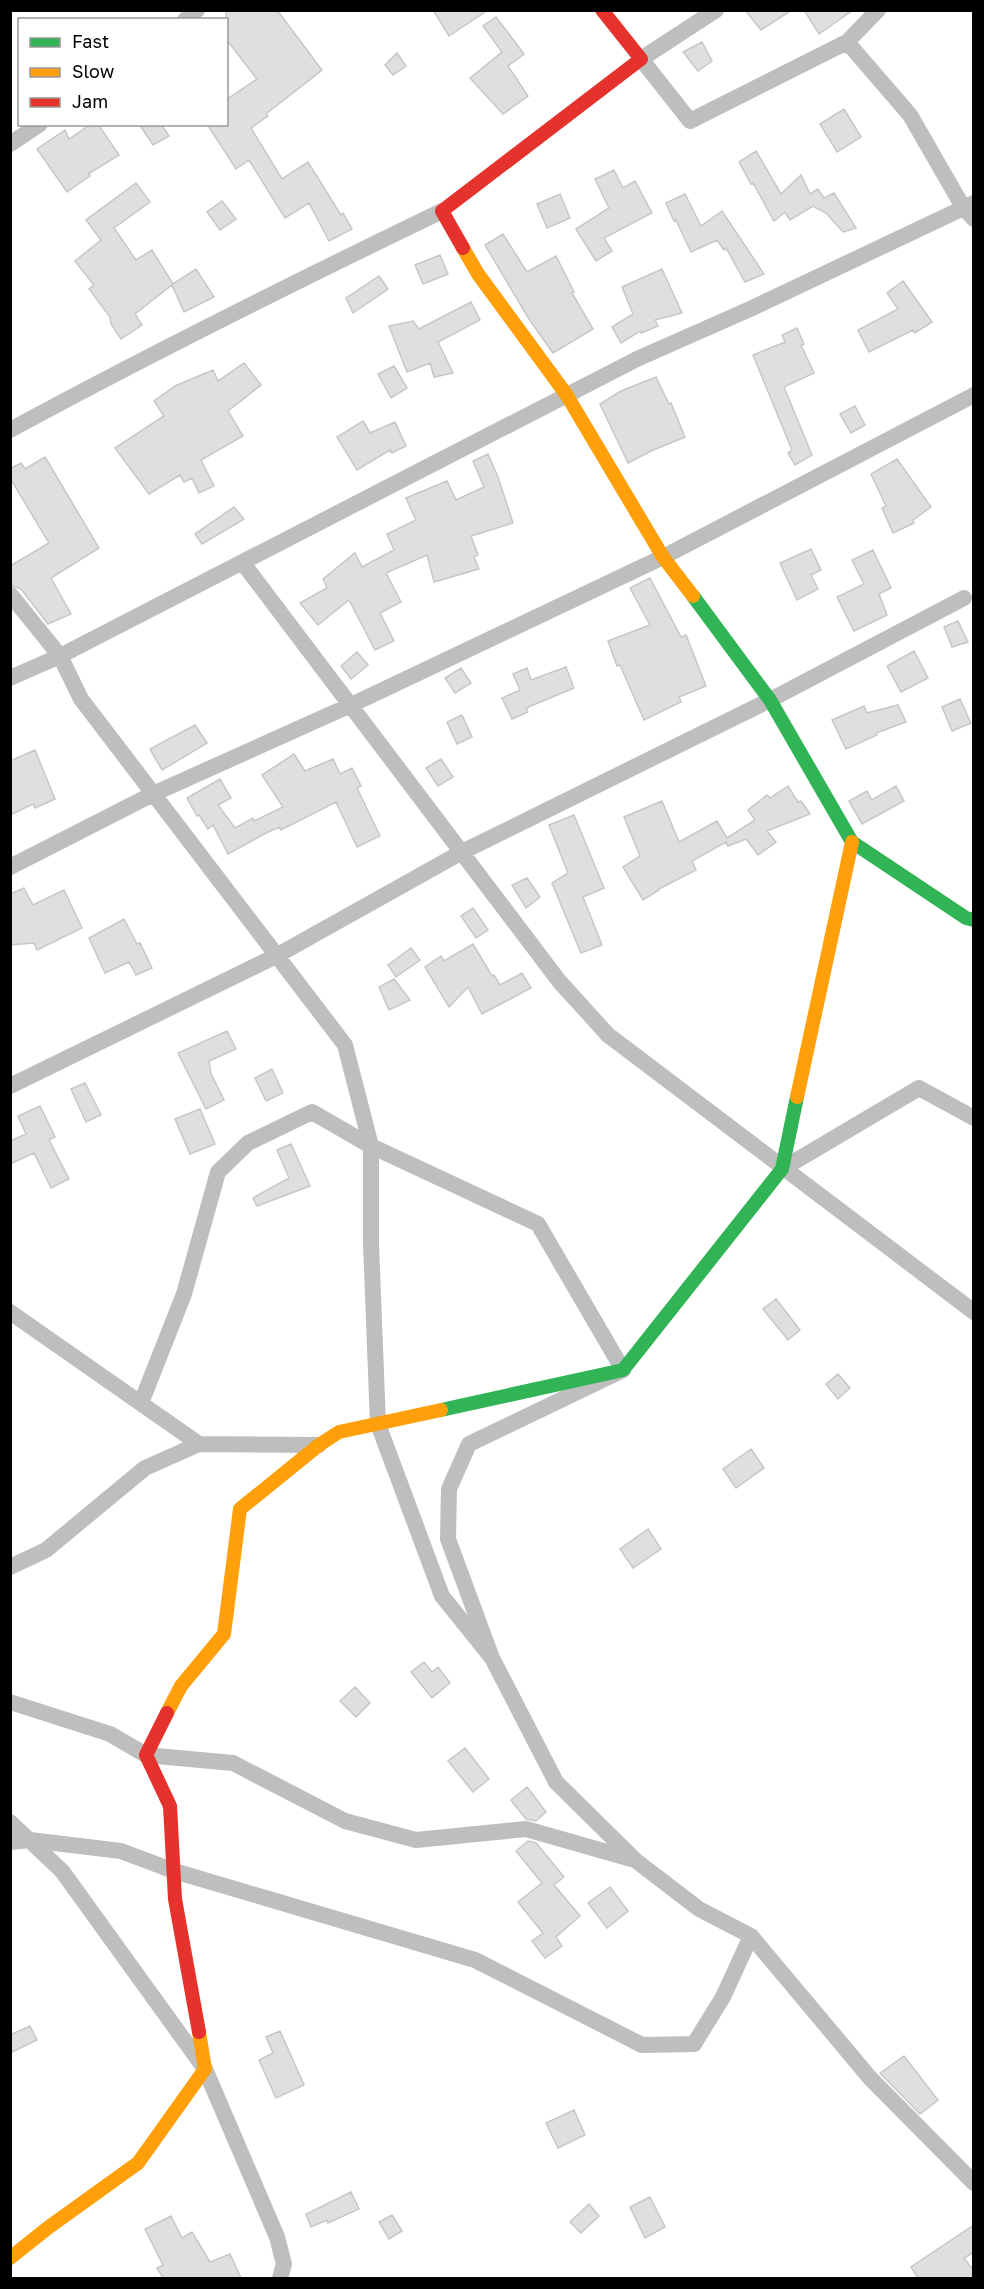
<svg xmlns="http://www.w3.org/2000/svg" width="984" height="2289" font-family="'Golos Text',sans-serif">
	<rect width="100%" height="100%" fill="#fff"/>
	<path fill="#dfdfdf" stroke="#c7c7c7" stroke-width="1.5" d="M226 10H277L322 70 266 114 268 116 251 128 282 179 308 162 341 215 343 213 352 229 329 241 309 203 285 218 249 160 236 169 207 124H226V100L257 79 226 39Z
		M433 10H488L449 36Z
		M745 10H792L761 30Z
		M804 10H853L819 34Z
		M496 17 524 54 508 66 528 96 503 114 470 78 502 52 483 26Z
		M702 42 712 61 698 71 683 52Z
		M397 53 406 66 393 75 385 65Z
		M844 109 861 137 837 152 820 124Z
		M91 124H98L119 155 88 174 90 176 67 192 37 149 65 130 69 139Z
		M139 124H161L169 136 153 145Z
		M756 151 781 194 801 175 810 194 818 189 824 198 834 193 856 228 843 232 826 213 813 206 790 220 785 212 774 221 753 183 751 184 739 162Z
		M614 170 623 188 635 181 652 213 604 238 612 251 596 261 576 229 609 208 595 179Z
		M136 183 150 202 114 228 136 260 152 250 173 284 196 269 214 297 184 312 172 285 135 314 142 325 121 339 111 324 110 317 89 289 94 285 75 261 101 240 86 220Z
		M560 194 570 218 547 228 537 204Z
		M685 194 701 226 722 211 764 274 745 282 726 248 724 250 717 240 691 252 676 220 674 221 666 203Z
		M222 201 236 219 220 230 207 212Z
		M503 234 527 272 556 256 574 292 572 293 593 329 553 353 529 319 485 245Z
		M440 255 448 274 423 284 415 265Z
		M662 269 682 313 655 320 658 326 641 333 640 331 621 343 612 327 633 314 622 287Z
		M379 276 388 289 353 313 346 298Z
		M903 281 932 322 915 333 913 330 869 352 858 330 898 309 887 293Z
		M471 302 480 320 438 342 453 373 434 377 430 363 407 372 389 326 413 321 419 329Z
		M797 328 804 344 801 345 814 373 784 387 812 455 795 465 788 453 792 450 753 355 785 342 782 335Z
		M244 363 261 385 228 411 243 436 201 460 214 486 199 493 192 478 184 482 180 475 149 494 115 448 164 416 154 401 175 386 213 370 218 381Z
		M394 366 407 388 391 398 378 374Z
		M656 377 669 404 671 403 685 437 651 451 628 463 600 404 621 391Z
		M855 406 865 425 851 433 840 414Z
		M363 421 370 433 395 422 406 446 392 453 390 450 357 470 337 437Z
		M488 454 498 477 513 523 471 536 478 555 474 557 479 569 434 582 427 555 386 573 401 602 380 613 394 641 375 650 349 600 318 625 300 603 327 588 323 579 355 553 362 567 394 550 387 534 416 520 406 498 447 481 456 500 484 487 473 461Z
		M45 457 99 548 51 578 71 614 48 624 21 589 10 584V566L49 543 10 478V469L21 463 25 469Z
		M897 459 931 507 913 520 914 523 893 533 882 508 886 506 871 474Z
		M234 507 244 519 202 544 195 534Z
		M811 549 821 570 811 575 818 589 797 600 780 563Z
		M873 550 891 588 879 594 887 615 854 631 837 597 864 584 852 560Z
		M650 578 681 637 686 635 706 686 679 697 681 702 644 720 620 665 617 666 608 641 650 625 630 588Z
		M958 621 968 642 952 647 944 627Z
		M914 651 928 678 901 692 887 666Z
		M357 652 368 665 351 679 341 666Z
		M566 667 574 688 526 708 528 712 512 719 502 698 520 690 513 674 527 668 531 680Z
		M461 668 471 683 455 693 445 678Z
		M960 699 971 723 952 731 942 707Z
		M898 705 906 722 876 733 877 735 846 749 832 720 864 706 867 713Z
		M462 715 472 737 457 744 447 722Z
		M195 725 207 743 162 770 150 749Z
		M35 750 55 799 35 808 33 804 10 815V761Z
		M294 754 305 771 333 759 340 774 352 768 361 786 357 788 380 836 357 847 336 802 281 830 280 827 268 832 228 854 213 825 208 829 199 815 197 816 187 798 220 779 231 798 218 805 235 828 253 818 254 821 283 807 262 775Z
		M441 759 453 777 438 786 426 768Z
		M788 786 798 802 801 801 810 814 767 831 776 842 758 855 746 839 728 846 726 842 692 861 696 870 659 889V890L643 900 623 867 640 856 624 817 662 801 679 842 717 821 727 838 755 820 748 810 767 795 770 798Z
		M896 786 904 801 862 824 849 801 867 791 872 800Z
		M574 815 604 888 583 897 602 945 581 953 552 883 568 873 549 825Z
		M527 878 540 897 526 908 512 885Z
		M24 888 33 905 64 890 82 928 37 950 34 943 10 945V894Z
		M473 908 488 930 476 938 461 916Z
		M124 919 137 944 140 943 152 968 136 975 129 962 105 973 89 938Z
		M473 944 492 976 494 975 500 985 522 973 531 988 482 1014 468 987 449 1007 425 967 441 956 444 961Z
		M411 948 420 960 396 977 388 965Z
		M394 979 410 1000 389 1010 379 987Z
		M227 1031 236 1049 209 1061 211 1074 224 1100 206 1109 178 1053Z
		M272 1069 283 1093 266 1101 255 1078Z
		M85 1083 101 1115 86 1122 71 1089Z
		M40 1106 55 1137 49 1140 69 1179 51 1188 34 1153 10 1164V1141L26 1134 18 1116Z
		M200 1109 215 1144 190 1154 175 1119Z
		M291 1144 310 1186 257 1206 253 1198 289 1178 277 1150Z
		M776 1299 800 1330 788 1340 763 1309Z
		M838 1374 850 1388 838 1399 826 1384Z
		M751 1449 764 1468 736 1488 723 1469Z
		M648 1529 661 1549 633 1568 620 1549Z
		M424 1662 432 1672 438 1667 450 1683 432 1698 411 1672Z
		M355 1687 370 1703 356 1717 340 1701Z
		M465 1748 489 1779 473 1792 448 1761Z
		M527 1787 546 1812 536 1821 526 1819 511 1800Z
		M528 1841 536 1843 564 1877 554 1885 580 1916 556 1937 562 1946 545 1958 532 1941 543 1933 518 1902 542 1883 516 1851Z
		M610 1887 628 1911 607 1928 588 1903Z
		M30 2026 37 2040 10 2053V2035Z
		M280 2031 304 2085 276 2098 259 2060 273 2053 266 2037Z
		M904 2056 938 2100 920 2114 880 2073Z
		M574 2110 585 2135 558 2148 546 2123Z
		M351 2192 359 2209 328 2223 327 2220 311 2227 306 2214Z
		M650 2197 665 2227 645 2238 630 2207Z
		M589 2204 599 2216 581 2233 570 2222Z
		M392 2215 402 2231 389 2239 379 2222Z
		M171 2216 182 2238 192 2232 210 2262 230 2254 241 2278H163L157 2268 163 2265 145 2229Z
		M974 2225V2252L964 2258 974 2271V2278H918L911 2267Z"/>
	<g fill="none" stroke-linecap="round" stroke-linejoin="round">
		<path stroke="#bebebe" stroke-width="16" d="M716 10 641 59 690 121 847 42 910 115 963 207 974 219
			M185 20 197 10
			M847 42 878 10
			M10 144 40 124
			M10 430C152 353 297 281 442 211
			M242 562 559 981 608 1035 974 1312
			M10 594 60 656 81 699 345 1045 371 1146 312 1112 248 1143 218 1172 184 1294 141 1403
			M10 678 60 656 637 359 750 309 974 203
			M10 867 153 794 351 705 663 557 974 395
			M10 1086 276 956 462 852 770 700 964 598
			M782 1169 919 1088 974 1118
			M10 1312 199 1444
			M10 1567 46 1550 145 1468 199 1444 319 1445
			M492 1658 448 1539 449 1489 469 1444 623 1370 538 1224 371 1146V1244L378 1424 442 1596 492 1658 556 1782 635 1860
			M10 1702 110 1734 146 1755 233 1763 345 1821 416 1840 526 1829 635 1860 699 1909 751 1936 870 2078 974 2183
			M10 1822 62 1871 205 2069 277 2237 284 2264 280 2278
			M10 1842 30 1840 121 1851 174 1871 475 1960 642 2045 694 2044 723 1997 751 1936"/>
		<path stroke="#30b455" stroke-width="14" d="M693 596 770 700 852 842 966 918 974 920
			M441 1410 623 1370 782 1169 797 1097"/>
		<path stroke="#ff9f0a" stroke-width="14" d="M463 248 478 274 566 394 663 557 693 596
			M797 1097 852 842
			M167 1713 181 1686 224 1634 240 1509 319 1445 339 1432 441 1410
			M10 2258 49 2227 138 2163 205 2069 199 2032"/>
		<path stroke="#e5322d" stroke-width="14" d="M463 248 442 211 641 59 602 10
			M167 1713 146 1755 170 1806 175 1899 199 2032"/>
	</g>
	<rect width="984" height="2289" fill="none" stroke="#000000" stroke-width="24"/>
	<rect x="18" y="18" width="210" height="108" fill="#ffffff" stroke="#999999" stroke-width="1.5"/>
	<rect x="30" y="38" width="30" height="9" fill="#30b455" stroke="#999999" stroke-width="1.5"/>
	<text x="72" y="48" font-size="18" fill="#000000">Fast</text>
	<rect x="30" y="68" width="30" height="9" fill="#ff9f0a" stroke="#999999" stroke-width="1.5"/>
	<text x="72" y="78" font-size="18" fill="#000000">Slow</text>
	<rect x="30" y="98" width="30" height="9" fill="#e5322d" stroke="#999999" stroke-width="1.5"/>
	<text x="72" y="108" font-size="18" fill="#000000">Jam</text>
</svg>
